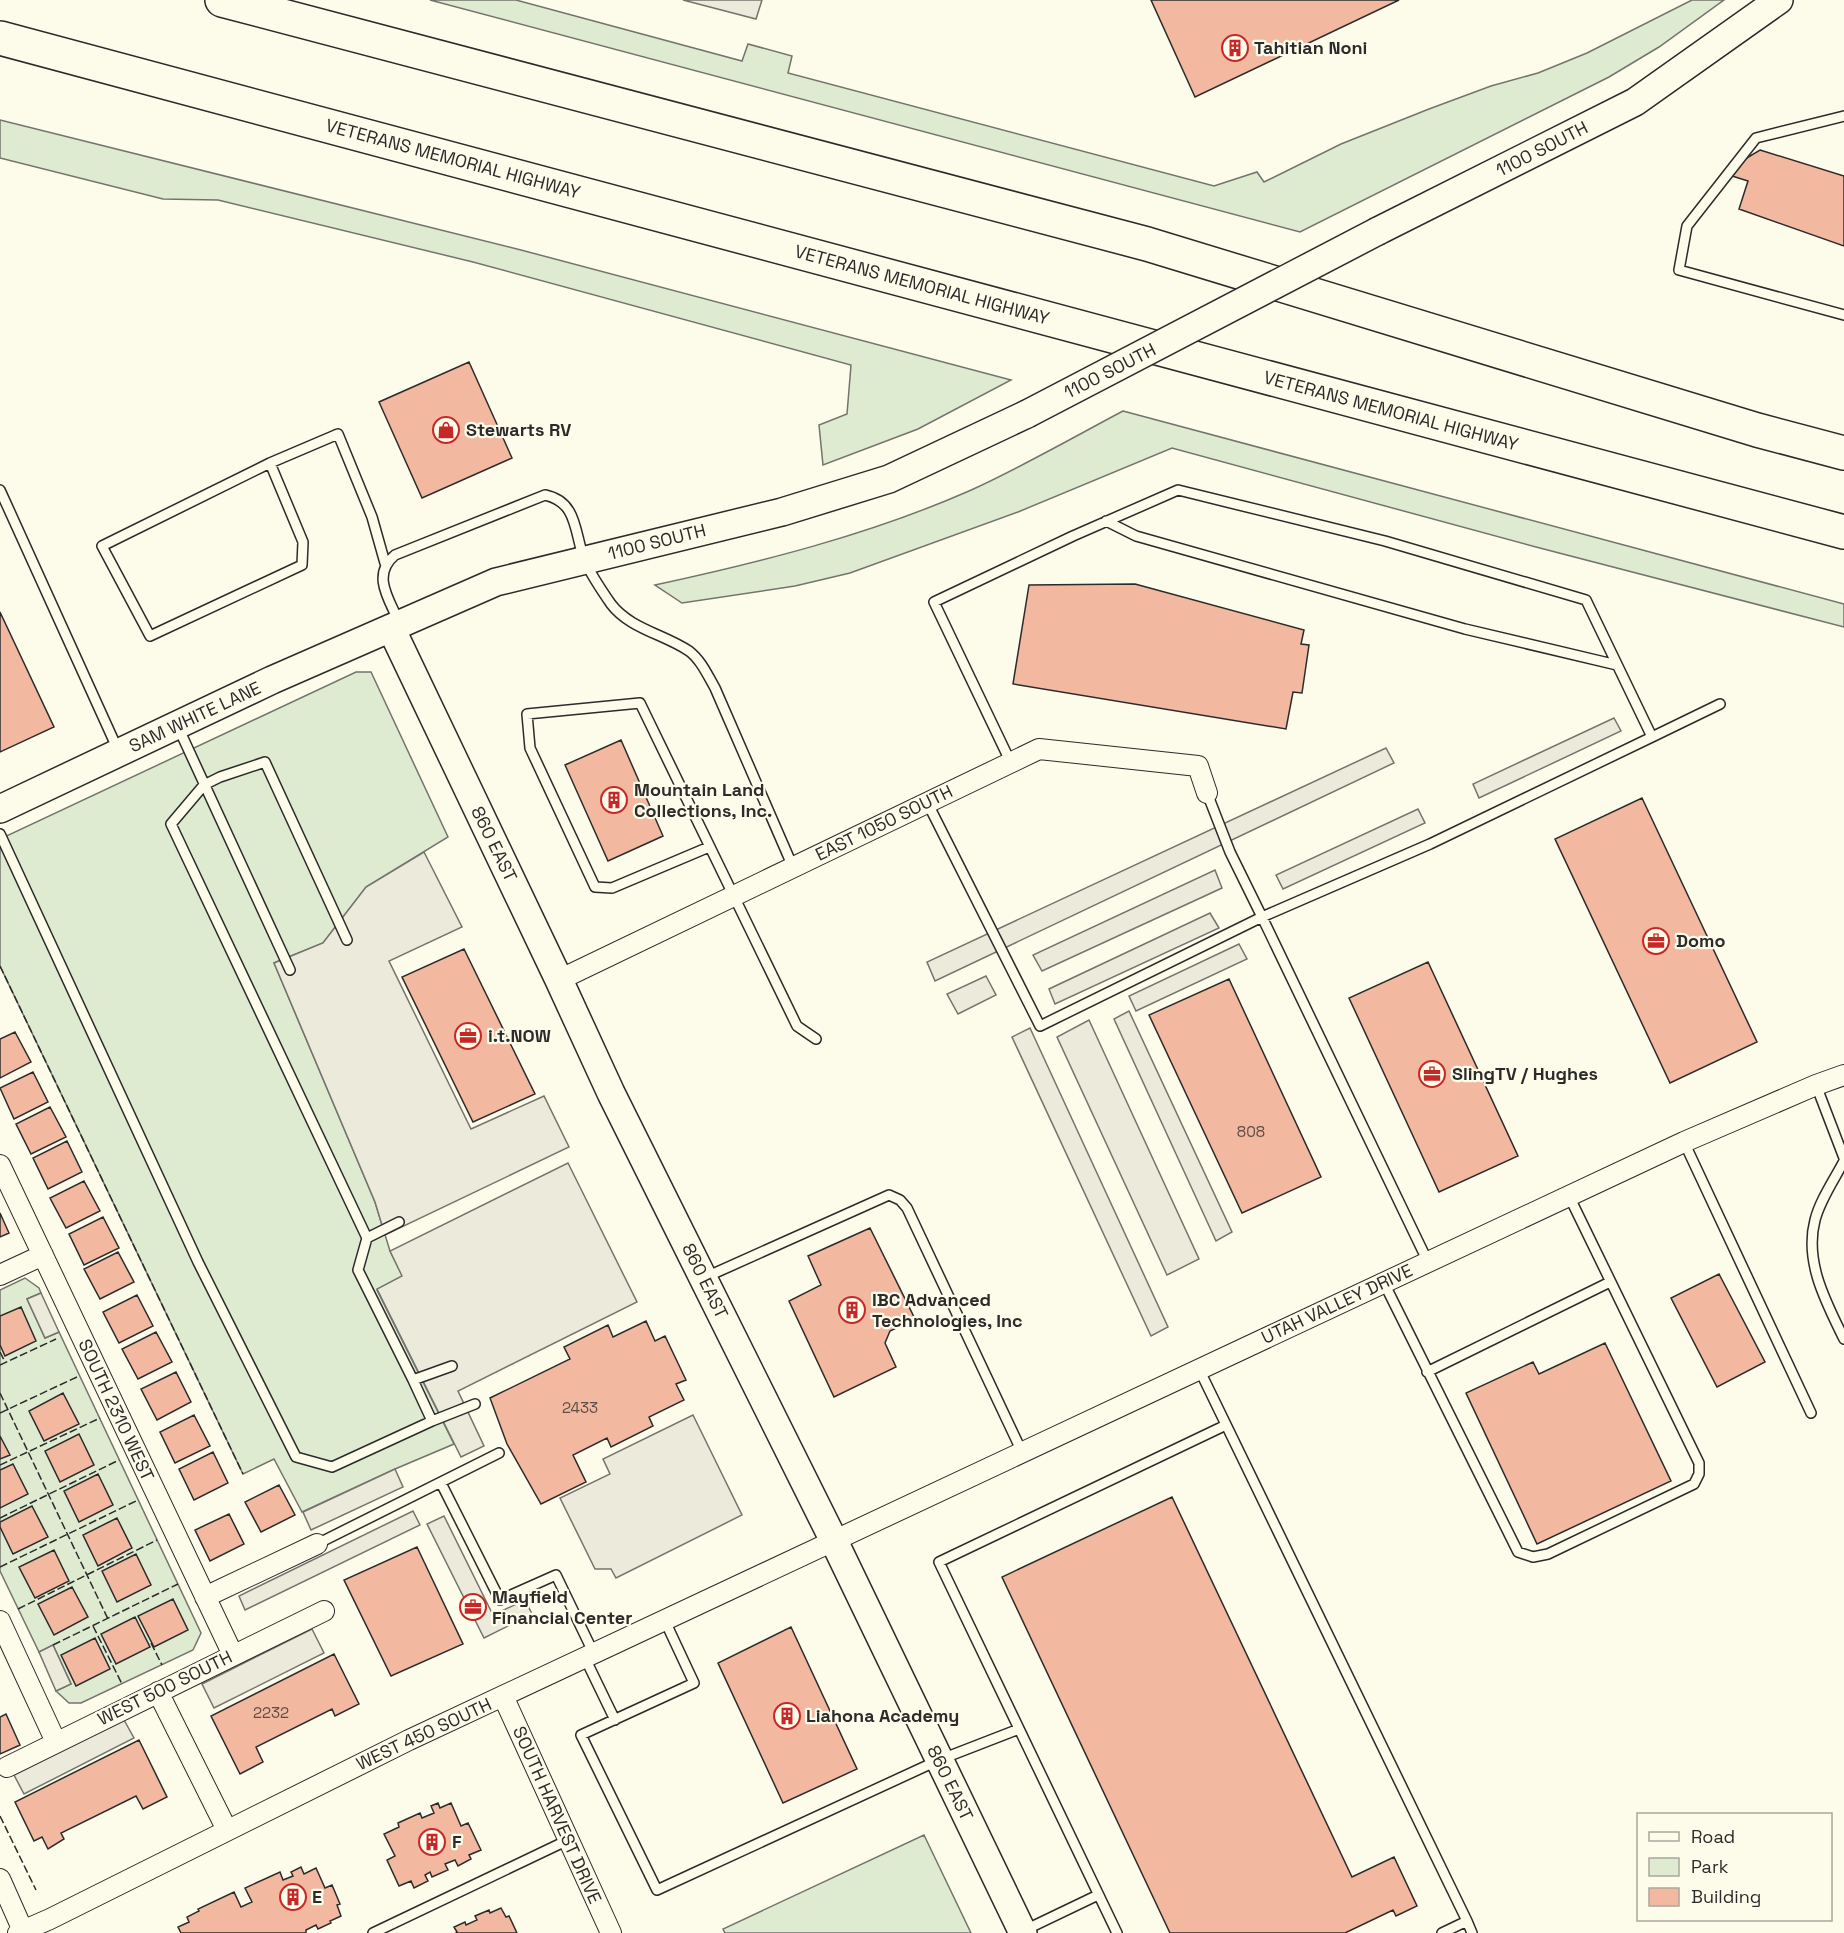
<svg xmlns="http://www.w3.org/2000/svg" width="1844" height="1933" font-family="'Space Grotesk',sans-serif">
	<rect width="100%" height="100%" fill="#fdfbea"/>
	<path fill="#deebd1" stroke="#74746e" stroke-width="1.5" d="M430 0H516L742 61 748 44 792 56 788 73 1214 186 1257 172 1264 182 1341 144 1429 109 1491 86 1538 73 1587 53 1692 0H1724L1659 47 1609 77 1300 232Z
		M0 120 521 250 1011 380 918 429 823 465 819 425 847 414 851 365 473 262 218 200 163 199 0 158Z
		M1123 411 1844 604V627L1536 547 1172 448 1018 512 850 573 795 586 682 603 655 585C761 562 869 535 969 491 1022 467 1072 438 1123 411Z
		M356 672H371L448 837 366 887 323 943 274 963 375 1202 390 1251 403 1276 377 1290 454 1444 395 1469 302 1512 274 1459 243 1474 0 966V839Z
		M25 1278 39 1288 41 1293 27 1299 45 1338 59 1332 201 1633 193 1650 81 1703H69L56 1691 71 1684 53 1645 39 1652 0 1571V1290Z
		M924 1835 971 1933H725L723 1929Z"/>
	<path fill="#eceadb" stroke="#74746e" stroke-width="1.5" d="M683 0H762L756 19Z
		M1614 718 1621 731 1479 798 1473 784Z
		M1386 748 1394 763 935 981 927 962Z
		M1418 809 1425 823 1283 889 1276 875Z
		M424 852 462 927 389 961 471 1129 544 1096 569 1147 385 1235 375 1202 274 963 323 943 366 887Z
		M1215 870 1222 888 1042 971 1033 955Z
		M1210 913 1219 928 1055 1004 1049 989Z
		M1239 944 1247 959 1136 1011 1129 996Z
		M986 976 996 995 958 1014 947 994Z
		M1129 1011 1232 1232 1216 1241 1114 1019Z
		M1089 1020 1199 1259 1167 1275 1057 1037Z
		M1030 1028 1168 1327 1151 1336 1012 1037Z
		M568 1163 637 1302 458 1391 484 1446 461 1457 377 1289 402 1276 390 1251Z
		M41 1293 59 1332 45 1338 27 1299Z
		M693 1415 742 1515 616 1578 611 1569H595L560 1498 610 1474 603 1459Z
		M395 1469 403 1487 311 1530 303 1512Z
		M413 1511 420 1525 245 1610 239 1596Z
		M444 1516 493 1615 525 1600 532 1614 484 1638 427 1524Z
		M312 1629 324 1653 214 1708 202 1684Z
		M53 1645 71 1684 56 1691 39 1652Z
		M124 1720 134 1738 24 1794 14 1775Z"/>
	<path fill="#f2b8a0" stroke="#2b2b2b" stroke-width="1.5" d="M1151 0H1399L1195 97Z
		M1760 150 1844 176V246L1739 209 1748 181 1732 176 1735 165Z
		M469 362 512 458 422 498 379 402Z
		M1135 584 1304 630 1301 644 1309 645 1302 693 1293 692 1286 729 1013 684 1029 585Z
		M0 612 54 727 0 752Z
		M621 740 663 836 608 861 565 765Z
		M1642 798 1757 1042 1670 1083 1555 839Z
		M464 949 535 1094 473 1122 402 977Z
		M1428 962 1518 1156 1439 1192 1349 998Z
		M1229 979 1321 1177 1242 1213 1149 1015Z
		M15 1032 31 1062 0 1078V1039Z
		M33 1072 48 1102 14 1119 0 1088Z
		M50 1107 66 1137 31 1154 16 1124Z
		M67 1141 82 1172 48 1189 33 1158Z
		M84 1181 100 1211 66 1228 50 1198Z
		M0 1213 9 1233 0 1237Z
		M103 1217 119 1248 84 1265 69 1234Z
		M870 1228 915 1319 890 1331 885 1343 896 1367 834 1397 789 1301 821 1285 808 1256Z
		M118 1252 134 1282 100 1299 84 1269Z
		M1719 1274 1765 1362 1717 1387 1671 1298Z
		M137 1295 153 1326 119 1343 103 1312Z
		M21 1307 36 1341 5 1356 0 1345V1316Z
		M646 1321 655 1341 665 1336 686 1380 676 1384 684 1400 649 1417 653 1426 611 1447 607 1438 573 1455 586 1482 541 1504 507 1444 490 1398 570 1359 564 1347 608 1325 613 1337Z
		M156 1332 172 1362 138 1379 122 1349Z
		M1605 1343 1671 1481 1537 1544 1466 1393 1533 1362 1539 1374Z
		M176 1372 191 1402 157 1420 141 1389Z
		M63 1393 79 1424 44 1441 29 1411Z
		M194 1415 210 1446 175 1463 160 1432Z
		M79 1434 94 1465 60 1482 45 1451Z
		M0 1436 10 1455 0 1459Z
		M213 1452 228 1483 194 1500 179 1469Z
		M13 1464 28 1494 0 1508V1470Z
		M98 1474 113 1505 79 1522 64 1491Z
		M279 1485 295 1515 261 1532 245 1502Z
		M1172 1497 1352 1877 1394 1857 1417 1906 1396 1916 1393 1910 1345 1933H1170L1002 1577Z
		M32 1506 48 1537 13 1554 0 1527V1522Z
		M229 1514 244 1544 210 1561 195 1530Z
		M117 1518 132 1548 98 1566 83 1535Z
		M417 1547 463 1644 391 1676 344 1580Z
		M54 1550 69 1581 35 1598 19 1567Z
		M136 1554 151 1585 117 1602 102 1571Z
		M72 1587 88 1617 54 1635 38 1604Z
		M173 1599 188 1630 154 1647 138 1616Z
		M135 1617 150 1647 116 1664 101 1634Z
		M791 1627 857 1769 783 1803 718 1663Z
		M95 1638 110 1669 76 1686 61 1655Z
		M334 1654 359 1704 335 1716 332 1709 256 1747 263 1762 240 1774 211 1716Z
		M6 1714 20 1745 0 1754V1717Z
		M139 1740 167 1797 143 1809 136 1796 61 1833 64 1839 48 1849 42 1837 34 1841 15 1802Z
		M438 1803 440 1808 451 1803 461 1826 468 1823 481 1850 469 1855 471 1859 458 1866 455 1860 445 1864 448 1870 432 1877 430 1872 425 1875 428 1881 414 1888 411 1881 399 1886 387 1860 395 1856 384 1834 399 1827 398 1823 420 1813 422 1818 434 1813 431 1806Z
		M301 1867 304 1874 316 1868 325 1888 332 1885 340 1904 337 1905 341 1916 330 1921 331 1923 318 1929 316 1925 306 1930V1933H181L178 1927 189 1922 187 1917 199 1911 198 1909 234 1892 241 1907 252 1902 245 1888 280 1872 283 1880 293 1876 291 1872Z
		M501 1908 506 1917 509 1916 517 1933H456L457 1932 454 1927 465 1922 466 1925 477 1920 475 1916 489 1910 490 1913Z"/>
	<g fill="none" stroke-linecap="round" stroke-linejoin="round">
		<defs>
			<path id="lane" d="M1844 116 1756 138 1687 226 1679 270 1844 315
				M270 463 303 542 302 565 150 636 102 546 270 463 338 434 372 517 385 563
				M0 490 118 750
				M1106 521 1136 536 1465 629 1617 665
				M399 622C389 599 371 575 395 555L545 495C579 502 574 535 585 561 591 575 602 591 611 604 630 629 664 634 689 651 701 660 708 676 715 688L793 867
				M178 727 290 970
				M1011 763 934 602 1073 536 1178 490 1385 541 1586 600 1652 737 1720 704
				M927 802 1040 1026 1262 917 1230 852 1207 793
				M0 834 198 1262 296 1457 332 1467 432 1421 475 1404
				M709 847 612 888 595 887 530 748 527 714 640 703 797 1026 816 1039
				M347 940 265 762 220 777 204 785 171 824 367 1238 399 1222
				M1816 1085 1844 1158
				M1684 1142 1811 1413
				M1844 1161C1834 1180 1820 1200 1815 1220 1804 1262 1826 1302 1844 1339
				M367 1238 358 1270 413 1380 452 1366
				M1428 1262 1262 917 1430 844 1652 737
				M706 1277 889 1195 900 1200 907 1208 1022 1452
				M1384 1283 1518 1552 1533 1557 1548 1554 1694 1484 1699 1474V1463L1569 1196
				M1199 1369 1467 1921 1442 1933
				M1427 1372 1610 1282
				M413 1380 432 1421
				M441 1483 500 1600 556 1575 594 1654
				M317 1544 499 1453
				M665 1621 694 1683 581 1735 657 1890 939 1760 1019 1729
				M585 1658 615 1720
				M1467 1921 1472 1933
				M1025 1930 1098 1895
				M373 1933 568 1840
				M1117 1933 939 1562 1226 1425"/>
			<path id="street" d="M559 980 1039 749 1198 766 1207 793
				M0 1165 233 1655
				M0 1275 43 1255
				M205 1597 317 1544
				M0 1621 56 1742
				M158 1692 227 1830
				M503 1696 611 1933
				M7 1767 324 1611
				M0 1879 24 1933
				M18 1933 50 1919 409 1740 1684 1142 1816 1085 1844 1075"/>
			<path id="secondary" d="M1378 231 1635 102 1779 0
				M391 628 559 980 611 1093 834 1541 1023 1933
				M0 809 272 680 496 582 782 512 889 479 1027 414"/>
			<path id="highway" d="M222 0 1147 244 1757 430 1844 453
				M0 38 1844 532"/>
		</defs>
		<use href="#lane" stroke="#2b2b2b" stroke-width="12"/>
		<use href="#street" stroke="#2b2b2b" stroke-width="22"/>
		<use href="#secondary" stroke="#2b2b2b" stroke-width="30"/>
		<use href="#highway" stroke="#2b2b2b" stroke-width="36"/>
		<use href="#lane" stroke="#fdfbea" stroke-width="9"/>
		<use href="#street" stroke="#fdfbea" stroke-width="20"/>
		<use href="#secondary" stroke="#fdfbea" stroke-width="27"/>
		<use href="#highway" stroke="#fdfbea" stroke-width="33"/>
		<defs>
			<path id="secondary-bridge" d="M1027 414 1378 231"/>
		</defs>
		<use href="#secondary-bridge" stroke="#2b2b2b" stroke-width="30" stroke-linecap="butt"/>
		<use href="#secondary-bridge" stroke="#fdfbea" stroke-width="27"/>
		<path stroke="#2b2b2b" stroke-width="1.5" stroke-dasharray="8 3" stroke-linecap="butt" d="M0 966 243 1474
			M0 1352 5 1362
			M0 1365 56 1339
			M0 1393 108 1619
			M0 1413 79 1376
			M0 1465 100 1418
			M0 1518 119 1460
			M0 1567 138 1500
			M18 1609 157 1540
			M93 1626 122 1684
			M151 1643 162 1665
			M53 1645 178 1584
			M0 1816 36 1890"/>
	</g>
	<defs>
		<symbol id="building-ring" viewBox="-11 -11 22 22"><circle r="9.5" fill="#fdfbea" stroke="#c62828" stroke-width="1.5"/><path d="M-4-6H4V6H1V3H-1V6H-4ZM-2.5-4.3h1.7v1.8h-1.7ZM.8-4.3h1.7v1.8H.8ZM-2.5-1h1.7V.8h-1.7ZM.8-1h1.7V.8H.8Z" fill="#c62828"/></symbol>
		<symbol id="shop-ring" viewBox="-11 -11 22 22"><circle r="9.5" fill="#fdfbea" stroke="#c62828" stroke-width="1.5"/><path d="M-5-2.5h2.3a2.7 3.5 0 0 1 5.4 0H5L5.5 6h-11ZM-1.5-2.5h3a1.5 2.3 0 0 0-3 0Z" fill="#c62828"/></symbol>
		<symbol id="office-ring" viewBox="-11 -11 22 22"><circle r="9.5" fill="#fdfbea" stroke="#c62828" stroke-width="1.5"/><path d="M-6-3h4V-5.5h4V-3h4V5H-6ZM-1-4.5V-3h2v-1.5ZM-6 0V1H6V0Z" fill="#c62828"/></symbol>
	</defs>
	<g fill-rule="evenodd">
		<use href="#building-ring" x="1220" y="33" width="30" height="30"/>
		<use href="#shop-ring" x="431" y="415" width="30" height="30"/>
		<use href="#building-ring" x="599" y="785" width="30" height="30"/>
		<use href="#office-ring" x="1641" y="926" width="30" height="30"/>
		<use href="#office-ring" x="453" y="1021" width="30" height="30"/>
		<use href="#office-ring" x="1417" y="1059" width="30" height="30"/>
		<use href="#building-ring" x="837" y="1295" width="30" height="30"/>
		<use href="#office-ring" x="458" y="1592" width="30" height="30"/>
		<use href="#building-ring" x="772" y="1701" width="30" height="30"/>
		<use href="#building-ring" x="417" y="1827" width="30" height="30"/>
		<use href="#building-ring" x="278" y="1882" width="30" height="30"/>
	</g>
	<g text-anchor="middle" stroke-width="4.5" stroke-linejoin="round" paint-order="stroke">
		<g font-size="15" fill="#5d4e48">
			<text x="1251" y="1137">808</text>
			<text x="580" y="1413">2433</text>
			<text x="271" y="1718">2232</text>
		</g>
		<g font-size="18" font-weight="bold" fill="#2b2b2b" stroke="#fdfbea" text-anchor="start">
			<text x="1254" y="54">Tahitian Noni</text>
			<text x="466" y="436">Stewarts RV</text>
			<text x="634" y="796">Mountain Land<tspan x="634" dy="21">Collections, Inc.</tspan></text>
			<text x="1676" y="947">Domo</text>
			<text x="488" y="1042">i.t.NOW</text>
			<text x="1452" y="1080">SlingTV / Hughes</text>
			<text x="872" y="1306">IBC Advanced<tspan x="872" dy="21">Technologies, Inc</tspan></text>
			<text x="492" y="1603">Mayfield<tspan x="492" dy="21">Financial Center</tspan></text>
			<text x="806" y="1722">Liahona Academy</text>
			<text x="452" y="1848">F</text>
			<text x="312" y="1903">E</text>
		</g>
		<g font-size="18" fill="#2b2b2b" stroke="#fdfbea">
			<text transform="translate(1542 149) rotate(-27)" y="6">1100 SOUTH</text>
			<text transform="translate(453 159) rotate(15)" y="6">VETERANS MEMORIAL HIGHWAY</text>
			<text transform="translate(922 285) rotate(15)" y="6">VETERANS MEMORIAL HIGHWAY</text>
			<text transform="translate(1110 371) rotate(-27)" y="6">1100 SOUTH</text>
			<text transform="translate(1391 411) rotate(15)" y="6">VETERANS MEMORIAL HIGHWAY</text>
			<text transform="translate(657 542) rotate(-14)" y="6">1100 SOUTH</text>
			<text transform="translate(195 717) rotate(-25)" y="6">SAM WHITE LANE</text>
			<text transform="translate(884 823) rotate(-26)" y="6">EAST 1050 SOUTH</text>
			<text transform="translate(494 844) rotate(64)" y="6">860 EAST</text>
			<text transform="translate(705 1281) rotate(64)" y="6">860 EAST</text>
			<text transform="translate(1337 1304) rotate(-25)" y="6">UTAH VALLEY DRIVE</text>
			<text transform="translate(116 1410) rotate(65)" y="6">SOUTH 2310 WEST</text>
			<text transform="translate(165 1688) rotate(-26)" y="6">WEST 500 SOUTH</text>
			<text transform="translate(424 1734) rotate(-25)" y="6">WEST 450 SOUTH</text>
			<text transform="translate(950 1783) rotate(64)" y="6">860 EAST</text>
			<text transform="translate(557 1815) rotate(66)" y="6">SOUTH HARVEST DRIVE</text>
		</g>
	</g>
	<rect x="1637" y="1813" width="195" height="108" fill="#fdfbea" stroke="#a9a89e" stroke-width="1.5"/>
	<rect x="1649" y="1832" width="30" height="9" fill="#fdfbea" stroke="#a9a89e" stroke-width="1.5"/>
	<text x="1691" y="1843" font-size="18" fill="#2b2b2b">Road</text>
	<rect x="1649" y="1858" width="30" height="18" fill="#deebd1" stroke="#a9a89e" stroke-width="1.5"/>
	<text x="1691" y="1873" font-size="18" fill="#2b2b2b">Park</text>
	<rect x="1649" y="1888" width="30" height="18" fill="#f2b8a0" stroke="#a9a89e" stroke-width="1.5"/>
	<text x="1691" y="1903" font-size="18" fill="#2b2b2b">Building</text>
</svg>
